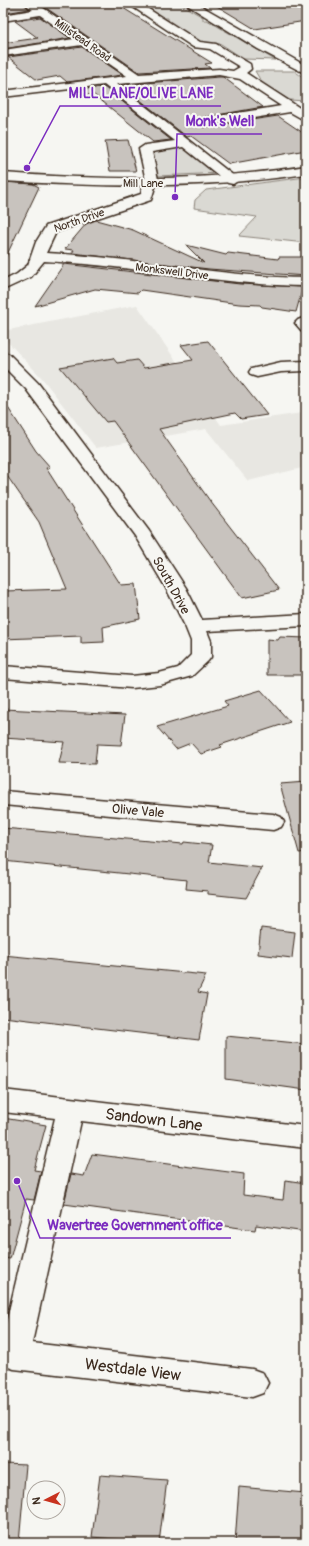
<svg xmlns="http://www.w3.org/2000/svg" width="309" height="1546" font-family="Pangolin,sans-serif">
	<rect width="100%" height="100%" fill="#f6f6f2"/>
	<filter id="ink" filterUnits="userSpaceOnUse"><feTurbulence type="fractalNoise" baseFrequency=".025" numOctaves="2"/><feDisplacementMap in="SourceGraphic" scale="8" xChannelSelector="R" yChannelSelector="G"/><feConvolveMatrix kernelMatrix="1 2 1 2 8 2 1 2 1" color-interpolation-filters="sRGB"/></filter>
	<g filter="url(#ink)">
		<path fill="#e8e7e2" d="M137 305 221 425 302 413 306 427V467L248 481 206 429 96 448 42 378 3 337V331Z"/>
		<path fill="#dad9d3" stroke="#8a8278" d="M137 3H178L203 17V20H207L275 60 244 59 221 44 200 42 168 23V18H160Z
			M255 71H294L306 79V112L301 109 306 101 289 100 262 83Z
			M186 146 220 173 158 176 153 151Z
			M306 177V243L239 236 257 217 194 208 195 200 206 190Z"/>
		<path fill="#c8c3be" stroke="#3b2a1e" d="M3 3H23L29 9 5 13 3 12Z
			M39 3H115L212 63 205 64 210 68 139 72Z
			M212 3H306V21L255 29Z
			M40 17 70 38 3 49V43L38 38 15 21Z
			M82 47 123 75 67 82 60 76 37 80 8 57Z
			M219 77H223L263 107 200 118 197 121 199 126 204 127 278 116 306 135V150L229 164 191 136 187 137 121 85Z
			M104 87 171 140 153 142 93 94 83 96 76 90Z
			M128 140 136 171H110L105 141Z
			M3 182 33 184 39 187 3 263Z
			M96 220 133 230 204 263 186 245 226 255 228 253 278 259 279 257H306V276L209 269 72 253 74 250 65 249 86 224Z
			M64 264 240 284 303 287 296 312 262 307 260 305 239 304 141 290 138 293 95 289 35 306Z
			M208 341 267 415 241 419 235 413 159 429 210 501 279 590 242 598 113 421 106 422 60 367 113 358 117 363 137 360 144 368 193 360 181 345Z
			M3 400 36 451 50 467 46 468 121 585 136 584 140 619 103 627 104 642 81 643V636L3 639V613H5L4 591 67 589 39 522 3 470Z
			M280 637 306 638V675H267V639L278 640Z
			M261 690 290 722 220 745 222 747 201 754 191 743 176 749 157 727 228 706 224 701Z
			M3 709 125 715 121 745 97 744 95 764 59 763 64 742 3 738Z
			M306 782V852L299 853 280 784Z
			M3 828 183 844 184 842 212 845 209 862 262 868 246 898 208 894V891L186 889 187 880 3 861Z
			M261 928 295 932 292 958 258 954Z
			M3 955 206 975 198 992 207 994 199 1040 3 1017Z
			M226 1036 306 1044V1090L226 1079Z
			M3 1118 46 1125 34 1170 41 1171 34 1200 26 1199 10 1259 3 1258Z
			M92 1154 244 1174 243 1195 283 1200 285 1180 306 1183V1232L256 1225 255 1230 64 1204 71 1174 84 1176Z
			M3 1464 26 1465 19 1543H3Z
			M100 1475 167 1480 159 1543 92 1537Z
			M239 1487 305 1493 301 1543H235Z"/>
		<g fill="none" stroke-linecap="round" stroke-linejoin="round">
			<defs>
				<path id="street" d="M24 3H36L139 74 219 69 233 71 240 67 210 49 193 47 127 3H139L200 42 216 44 250 64 251 69 246 73 306 112V121L290 112 204 126 200 125 198 122 200 119 281 106 240 79 219 75 117 84 239 180 233 184 228 183 183 147 152 152 159 184 155 187 151 200 56 232 46 253C134 257 219 277 306 278V286C218 285 132 265 44 261L31 277 3 290V281L17 274 28 265 36 242 46 226 141 194 143 184 146 181 139 149 145 145 175 141 104 85 3 97V91L127 76 82 45 3 56 4 50 74 39 40 15 3 21V15L33 10Z
					M184 3H196L306 66V74L258 49Z
					M303 318 306 319V332L301 330 295 323 298 320Z
					M3 352 9 354 38 383 149 531 186 588 202 620 306 614V626L207 631 211 641V657L208 661 192 676 160 685 132 688 3 678V666L132 676 159 673 178 668 191 655V641L185 626 166 588 135 536 26 389 3 366Z
					M306 361V371L281 372 257 377 251 375 249 372 251 369 281 362Z
					M3 791 273 814 281 817 284 822 281 827 273 830 3 805Z
					M3 1090 306 1126V1148L81 1121 32 1343 252 1369 263 1373 268 1383 263 1393 252 1397 14 1369 3 1365V1336L55 1118 3 1112Z"/>
				<path id="secondary" d="M306 166V174C205 189 105 187 3 181V173C105 180 205 182 306 166Z"/>
			</defs>
			<use href="#street" stroke="#3b2a1e" stroke-width="3"/>
			<use href="#secondary" stroke="#3b2a1e" stroke-width="3"/>
			<use href="#street" fill="#f6f6f2" fill-rule="evenodd"/>
			<use href="#secondary" fill="#f6f6f2" fill-rule="evenodd"/>
		</g>
	</g>
	<g text-anchor="middle" stroke-width="4" stroke-linejoin="round" paint-order="stroke">
		<g font-size="11" fill="#3b2a1e" stroke="#f6f6f2">
			<text transform="translate(83 40) rotate(35)" y="4">Millstead Road</text>
			<text x="143" y="187">Mill Lane</text>
			<text transform="translate(79 220) rotate(-19)" y="4">North Drive</text>
			<text transform="translate(172 271) rotate(7)" y="4">Monkswell Drive</text>
		</g>
		<g font-size="13" fill="#3b2a1e" stroke="#f6f6f2">
			<text transform="translate(172 585) rotate(61)" y="5">South Drive</text>
			<text transform="translate(138 810) rotate(5)" y="5">Olive Vale</text>
		</g>
		<g font-size="16" fill="#3b2a1e" stroke="#f6f6f2">
			<text transform="translate(154 1119) rotate(7)" y="6">Sandown Lane</text>
			<text transform="translate(133 1369) rotate(7)" y="6">Westdale View</text>
		</g>
	</g>
	<path fill="none" stroke="#7b2cbf" stroke-width="1.5" d="M27 168L60 106H221M175 197L177 134H262M17 1181L40 1238H231"/>
	<g fill="#7b2cbf" stroke="#f6f6f2" stroke-width="1.5">
		<circle cx="27" cy="168" r="4"/>
		<circle cx="175" cy="197" r="4"/>
		<circle cx="17" cy="1181" r="4"/>
	</g>
	<g font-size="14" text-anchor="middle" font-weight="bold" fill="#7b2cbf" stroke="#f6f6f2" stroke-width="4" stroke-linejoin="round" paint-order="stroke">
		<text x="141" y="98">MILL LANE/OLIVE LANE</text>
		<text x="220" y="126">Monk's Well</text>
		<text x="135" y="1230">Wavertree Government office</text>
	</g>
	<rect width="309" height="1546" fill="none" stroke="#f6f6f2" stroke-width="16"/>
	<rect x="8" y="8" width="293" height="1530" fill="none" stroke="#3b2a1e" stroke-width="1.5" filter="url(#ink)"/>
	<g transform="translate(46 1500) rotate(264)"><circle r="19" fill="#f6f6f2" stroke="#aba49d"/>
	<path d="M0-3L7 15L0 10L-7 15Z" fill="#c8321e"/>
	<text y="-6" font-size="11" font-weight="bold" text-anchor="middle" fill="#3b2a1e">N</text>
	</g>
</svg>
